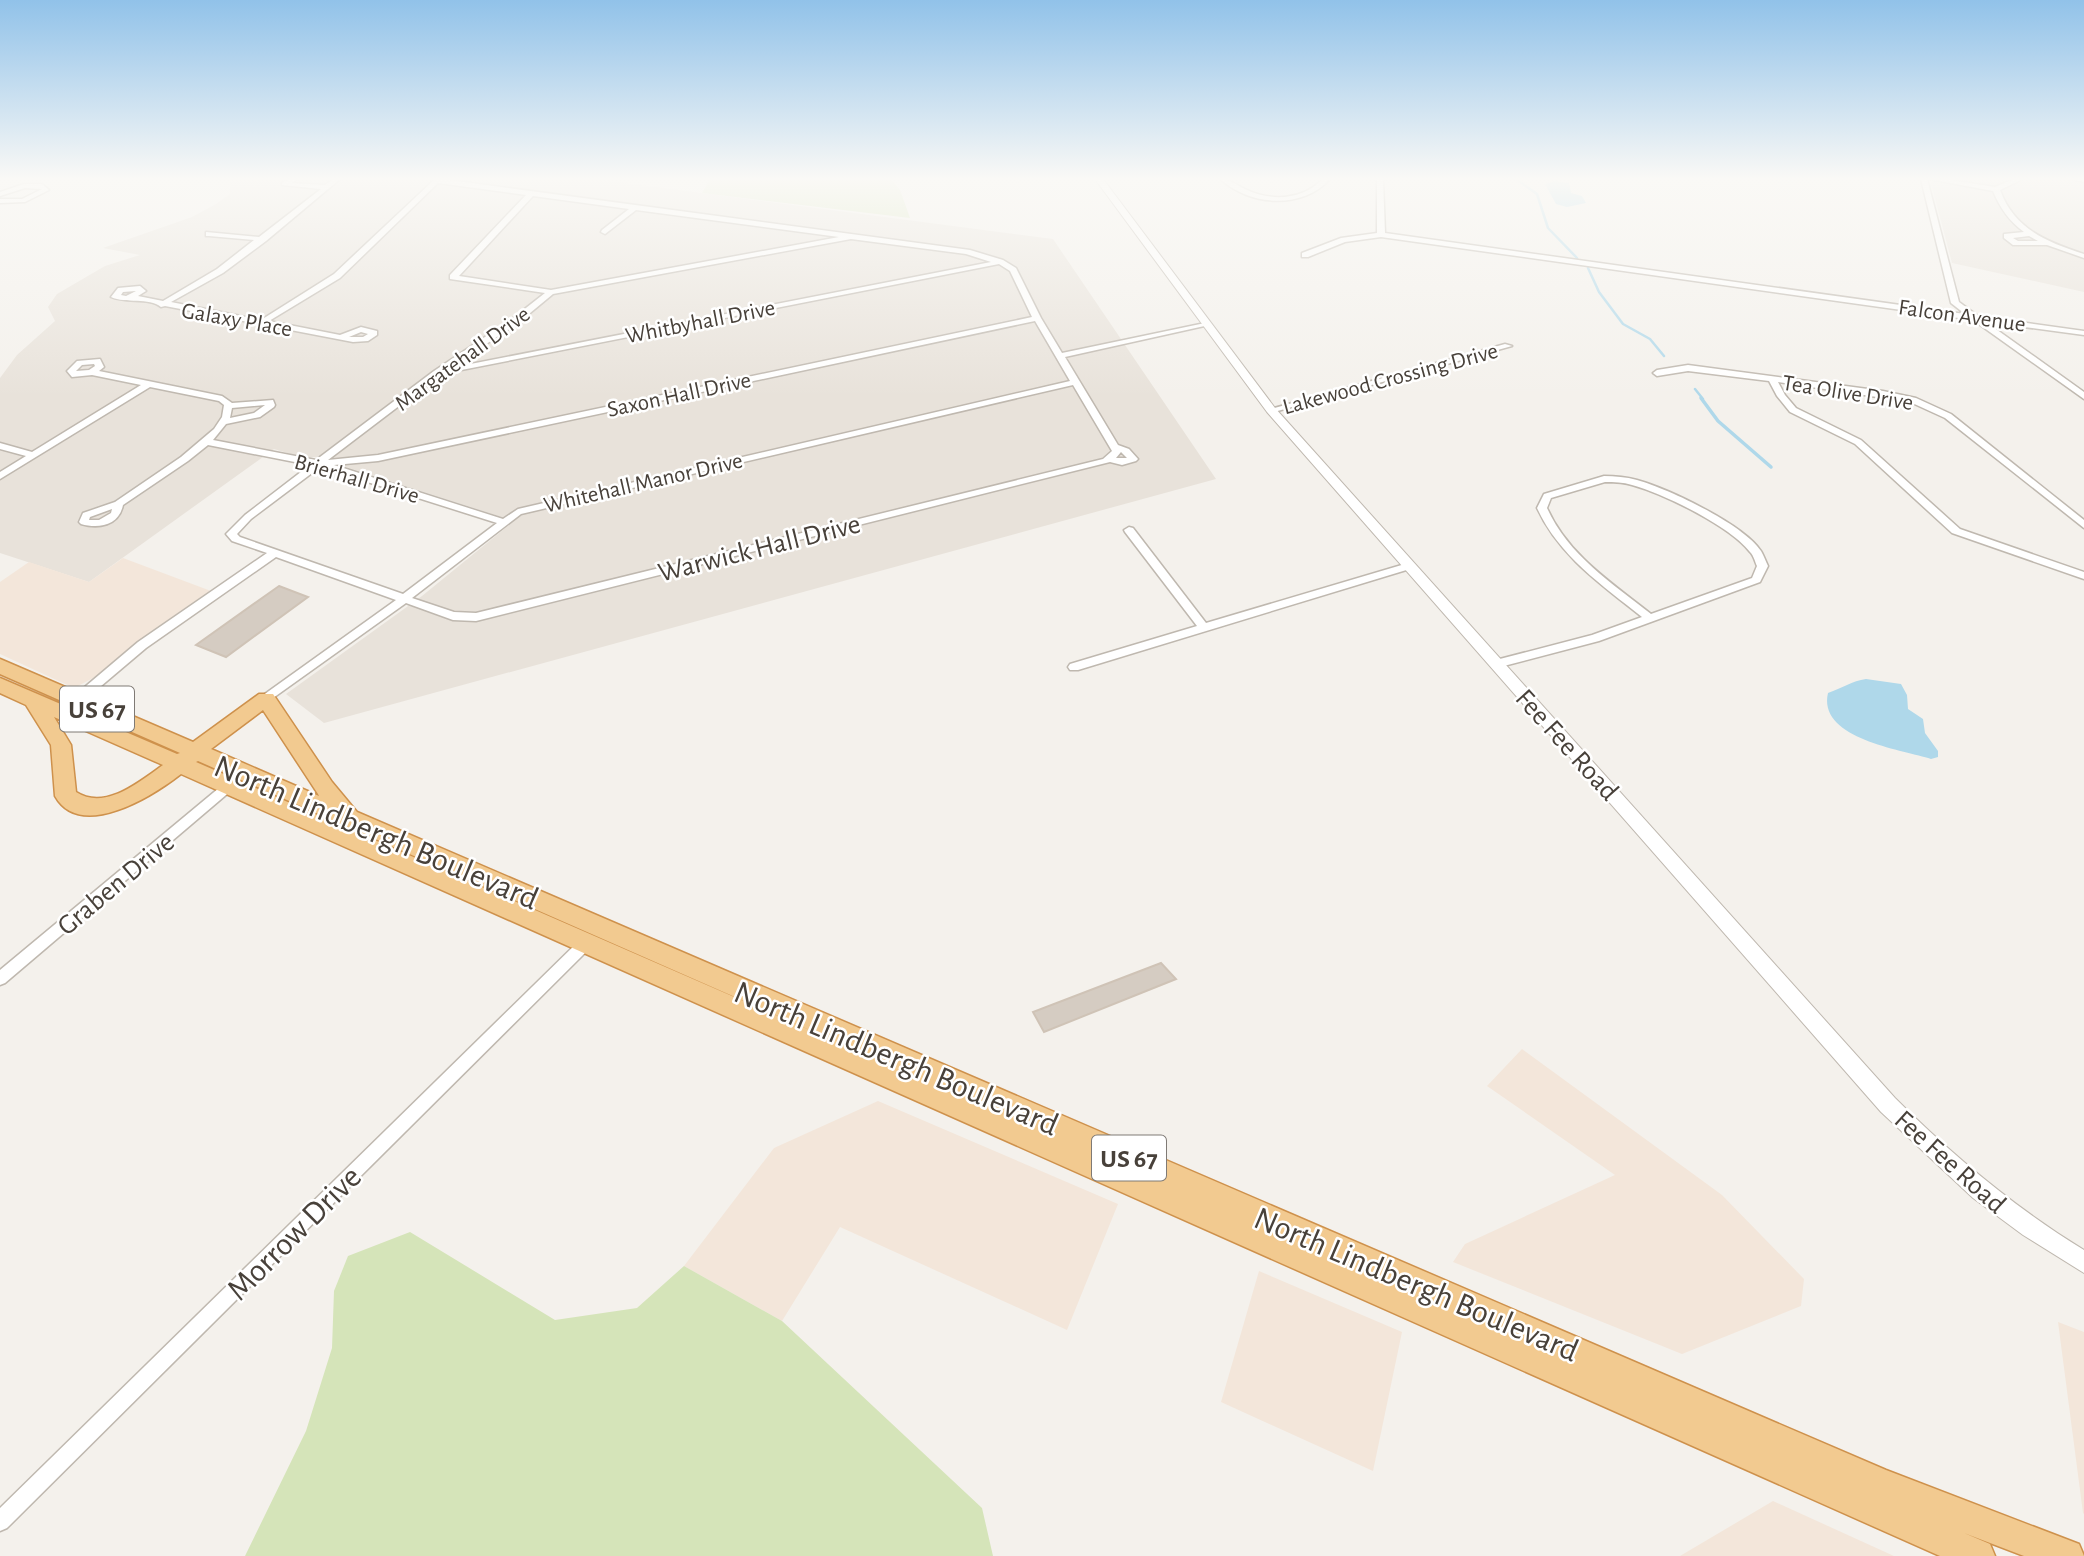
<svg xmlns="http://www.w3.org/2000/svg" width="2084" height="1556" font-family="'Alegreya Sans',sans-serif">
	<rect width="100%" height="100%" fill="#f4f1ec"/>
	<path fill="#e8e2da" d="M230 179H595L1053 239 1216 479 324 723 286 694 422 596 514 521 315 457H301L274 449 89 582 0 553V378L17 355 55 321 48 307 57 294 105 266 140 255 103 248 192 217 216 204 230 194Z
		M1936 179H2084V292L1952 263 1931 183Z"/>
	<path fill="#f3e6da" d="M123 558 211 591 97 676 74 688 0 654V582L29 562 89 582Z
		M1522 1049 1722 1195 1804 1279 1801 1306 1682 1354 1453 1262 1465 1244 1615 1175 1487 1086Z
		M878 1101 1118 1204 1067 1330 840 1227 782 1321 684 1266 774 1148Z
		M1259 1271 1402 1332 1373 1471 1221 1402Z
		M2058 1322 2084 1332V1514L2083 1513Z
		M1773 1501 1894 1556H1680Z"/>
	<path fill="#d5e4b9" d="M710 179H891L900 190 910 218 702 193Z
		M410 1232 555 1320 637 1308 684 1266 782 1321 982 1508 993 1556H245L306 1431 332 1348 334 1291 348 1256Z"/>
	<path fill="#afd8ea" d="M1555 181 1569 183 1571 193 1582 196 1586 203 1567 207 1556 204 1545 184Z
		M1866 679 1901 684 1907 695 1908 709 1923 719 1925 733 1938 751V757L1931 759C1903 750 1817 739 1828 693 1842 688 1852 681 1866 679Z"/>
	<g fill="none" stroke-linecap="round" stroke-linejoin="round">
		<path stroke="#afd8ea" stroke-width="2.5" d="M1516 179 1537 194 1548 228 1577 258
			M1588 268 1599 292 1623 324 1650 339 1664 356
			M1695 389 1703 399"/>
		<path stroke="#afd8ea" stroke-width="3.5" d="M1701 398 1718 421 1771 467"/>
	</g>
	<path fill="#d5ccc2" stroke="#cfc3b6" stroke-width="2" d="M279 586 308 597 226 657 196 645Z
		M1161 963 1176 979 1044 1032 1033 1012Z"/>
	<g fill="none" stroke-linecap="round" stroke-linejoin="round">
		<defs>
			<path id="minor" d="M289 179H297L292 183 325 185 333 179H340L266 241 223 273 171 302 261 320 334 274 434 180 442 179 970 250 1003 260 1016 268 1041 318 1062 353 1205 323 1209 325 1065 357 1118 445 1129 449 1138 459 1136 461 1122 465 1110 462 476 621 453 620 406 603 266 703 262 702 260 699 262 696 396 600 276 557 146 648 81 703H73L71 700 73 697 138 642 267 553 232 541 226 534 245 515 310 465 208 445 188 461 123 505C119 526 98 529 81 524L79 522 83 513 115 502 181 457 214 429 222 417 224 405 219 401 150 387 0 479V472L26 456 0 449V443L32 452 141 385 92 375 72 377 67 371 77 361 100 359 104 367 99 371 222 396 232 403 273 400 275 405 274 407 260 417 226 424 213 440 316 460 434 371 512 319 545 293 450 279V275L526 195 438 183 340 278 269 321 340 335 361 327 377 331V335L368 341 353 342 165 306 161 307C149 297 126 304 111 297L118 288 140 286 146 291 138 296 163 301 217 269 254 240 209 236H206V232L259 237 321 189 282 185V183ZM533 196 629 209 602 230 601 232 605 234 636 210 839 237 551 290 459 276ZM851 239 966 254 991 262 450 368 518 323 553 294ZM999 264 1010 271 1032 317 378 455 328 460 441 374ZM136 291 126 296 121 295 123 292ZM1035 321 1070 381 518 509 503 519 334 465 378 461ZM361 332 368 334 363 337H349ZM94 364 95 366 89 370 76 371 82 365ZM1073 385 1112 451 1103 459 476 613 454 612 412 598 521 514ZM265 405 254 413 230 418 232 408ZM1121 452 1127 458H1116ZM320 467 497 523 403 594 240 537 237 534 251 519ZM112 509 111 513 99 520H89L90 517Z
				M1220 179C1230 179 1236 185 1245 189 1272 202 1302 200 1323 179H1330C1302 210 1250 206 1220 179Z
				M1377 179H1383L1385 233 1965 314 1951 303 1921 179H1927L1959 302 1978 316 2084 331V335L1986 322 2084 392V399L1973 320 1381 237 1345 242 1308 257H1302V253L1341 238 1377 233Z
				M1929 179H1944L1995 187 2014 179H2023L2000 190C2014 229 2047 242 2084 254V258L2047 245H2013L2004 238V234L2024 232C2009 221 2000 208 1993 191ZM2029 236 2038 241H2018L2013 238Z
				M2074 179H2084V182L2075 180Z
				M24 184H42L49 190 25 202 0 203V199H22L42 189 25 188 0 196V192Z
				M1505 344 1512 346 1274 412 1267 410Z
				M1688 365 1883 391 1916 398 1951 414 2084 520V528L1945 418 1910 402 1778 382 1785 395 1796 408 1861 440 1960 529 2084 572V579L1952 533 1855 444 1790 412 1777 396 1769 381 1688 371 1657 376 1653 373 1657 370Z
				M1604 476C1615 476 1626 477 1637 480 1669 489 1743 524 1761 551 1764 556 1766 562 1768 566L1760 582 1599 641 1496 668 1492 667 1490 664 1492 661 1592 635 1642 617C1602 585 1559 556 1537 508L1544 494ZM1605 482C1614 482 1623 482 1632 485 1664 494 1730 526 1750 552 1754 556 1755 562 1757 566L1752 578 1651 614C1612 583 1568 555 1547 508L1551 498Z
				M1129 527 1133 528 1206 623 1405 564H1413L1414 566 1413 568 1078 670H1070L1068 667 1070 664 1197 626 1125 532 1124 530Z
				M229 781 233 783 235 786 233 789 5 983 0 985V970L225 783Z
				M586 937 591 939 593 943 591 947 7 1528 0 1531V1508L581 939Z"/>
			<path id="tertiary" d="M1095 179H1103L1275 408 1895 1098C1953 1156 2014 1207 2084 1250V1273L2023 1235 1973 1198 1881 1112 1267 412Z"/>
			<path id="trunk" d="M0 659 193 742 259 694H273L332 782 357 812 1886 1470 2079 1544 2084 1556H2024L1964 1533 1990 1544 1995 1556H1940L181 774C154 795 81 842 55 796L51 745 26 705 0 693V678L177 754 180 753 0 674ZM263 710 318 794 319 796 211 749ZM54 717 163 765C139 782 105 811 76 792L71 745ZM198 761 844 1045 196 762Z"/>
		</defs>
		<use href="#minor" stroke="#bfb8af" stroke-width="3"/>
		<use href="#tertiary" stroke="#bfb8af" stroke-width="2"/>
		<use href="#trunk" stroke="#ce914c" stroke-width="3"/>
		<use href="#minor" fill="#fff" fill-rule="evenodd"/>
		<use href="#tertiary" fill="#fff" fill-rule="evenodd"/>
		<use href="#trunk" fill="#f2ca90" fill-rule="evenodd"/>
	</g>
	<linearGradient id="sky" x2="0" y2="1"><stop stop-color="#91c2e9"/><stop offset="0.45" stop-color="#faf9f6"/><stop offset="1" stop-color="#faf9f6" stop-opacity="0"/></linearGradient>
	<rect width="2084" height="397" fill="url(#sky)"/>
	<g text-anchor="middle" stroke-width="5" stroke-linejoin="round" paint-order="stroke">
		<g font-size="23" fill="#48413a" stroke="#fff">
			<text transform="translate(1962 315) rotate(8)" y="8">Falcon Avenue</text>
			<text transform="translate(237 319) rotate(10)" y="8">Galaxy Place</text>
			<text transform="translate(700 321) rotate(-11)" y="8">Whitbyhall Drive</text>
			<text transform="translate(462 358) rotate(-36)" y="8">Margatehall Drive</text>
			<text transform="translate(1390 378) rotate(-15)" y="8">Lakewood Crossing Drive</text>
			<text transform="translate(1848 392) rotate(9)" y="8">Tea Olive Drive</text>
			<text transform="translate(679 394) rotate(-12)" y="8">Saxon Hall Drive</text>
			<text transform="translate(357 478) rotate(16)" y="8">Brierhall Drive</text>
			<text transform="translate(643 482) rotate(-13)" y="8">Whitehall Manor Drive</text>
		</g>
		<g fill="#fff" stroke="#7f7a75" stroke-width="2">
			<rect x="60" y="686.5" width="74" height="45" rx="5"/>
			<rect x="1092" y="1135.5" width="74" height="45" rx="5"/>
		</g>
		<g font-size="26" font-weight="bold" fill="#48413a">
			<text x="97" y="718">US 67</text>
			<text x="1129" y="1167">US 67</text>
		</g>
		<g font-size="28" fill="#48413a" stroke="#fff">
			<text transform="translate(759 547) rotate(-14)" y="10">Warwick Hall Drive</text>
			<text transform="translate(1568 744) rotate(48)" y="10">Fee Fee Road</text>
			<text transform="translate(115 883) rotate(-40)" y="10">Graben Drive</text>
			<text transform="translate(1951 1161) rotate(42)" y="10">Fee Fee Road</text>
		</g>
		<g font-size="33" fill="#48413a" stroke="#fff">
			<text transform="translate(377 831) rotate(23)" y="12">North Lindbergh Boulevard</text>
			<text transform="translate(897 1057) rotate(23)" y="12">North Lindbergh Boulevard</text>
			<text transform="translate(293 1232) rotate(-45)" y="12">Morrow Drive</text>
			<text transform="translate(1417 1283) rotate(23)" y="12">North Lindbergh Boulevard</text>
		</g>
	</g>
</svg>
